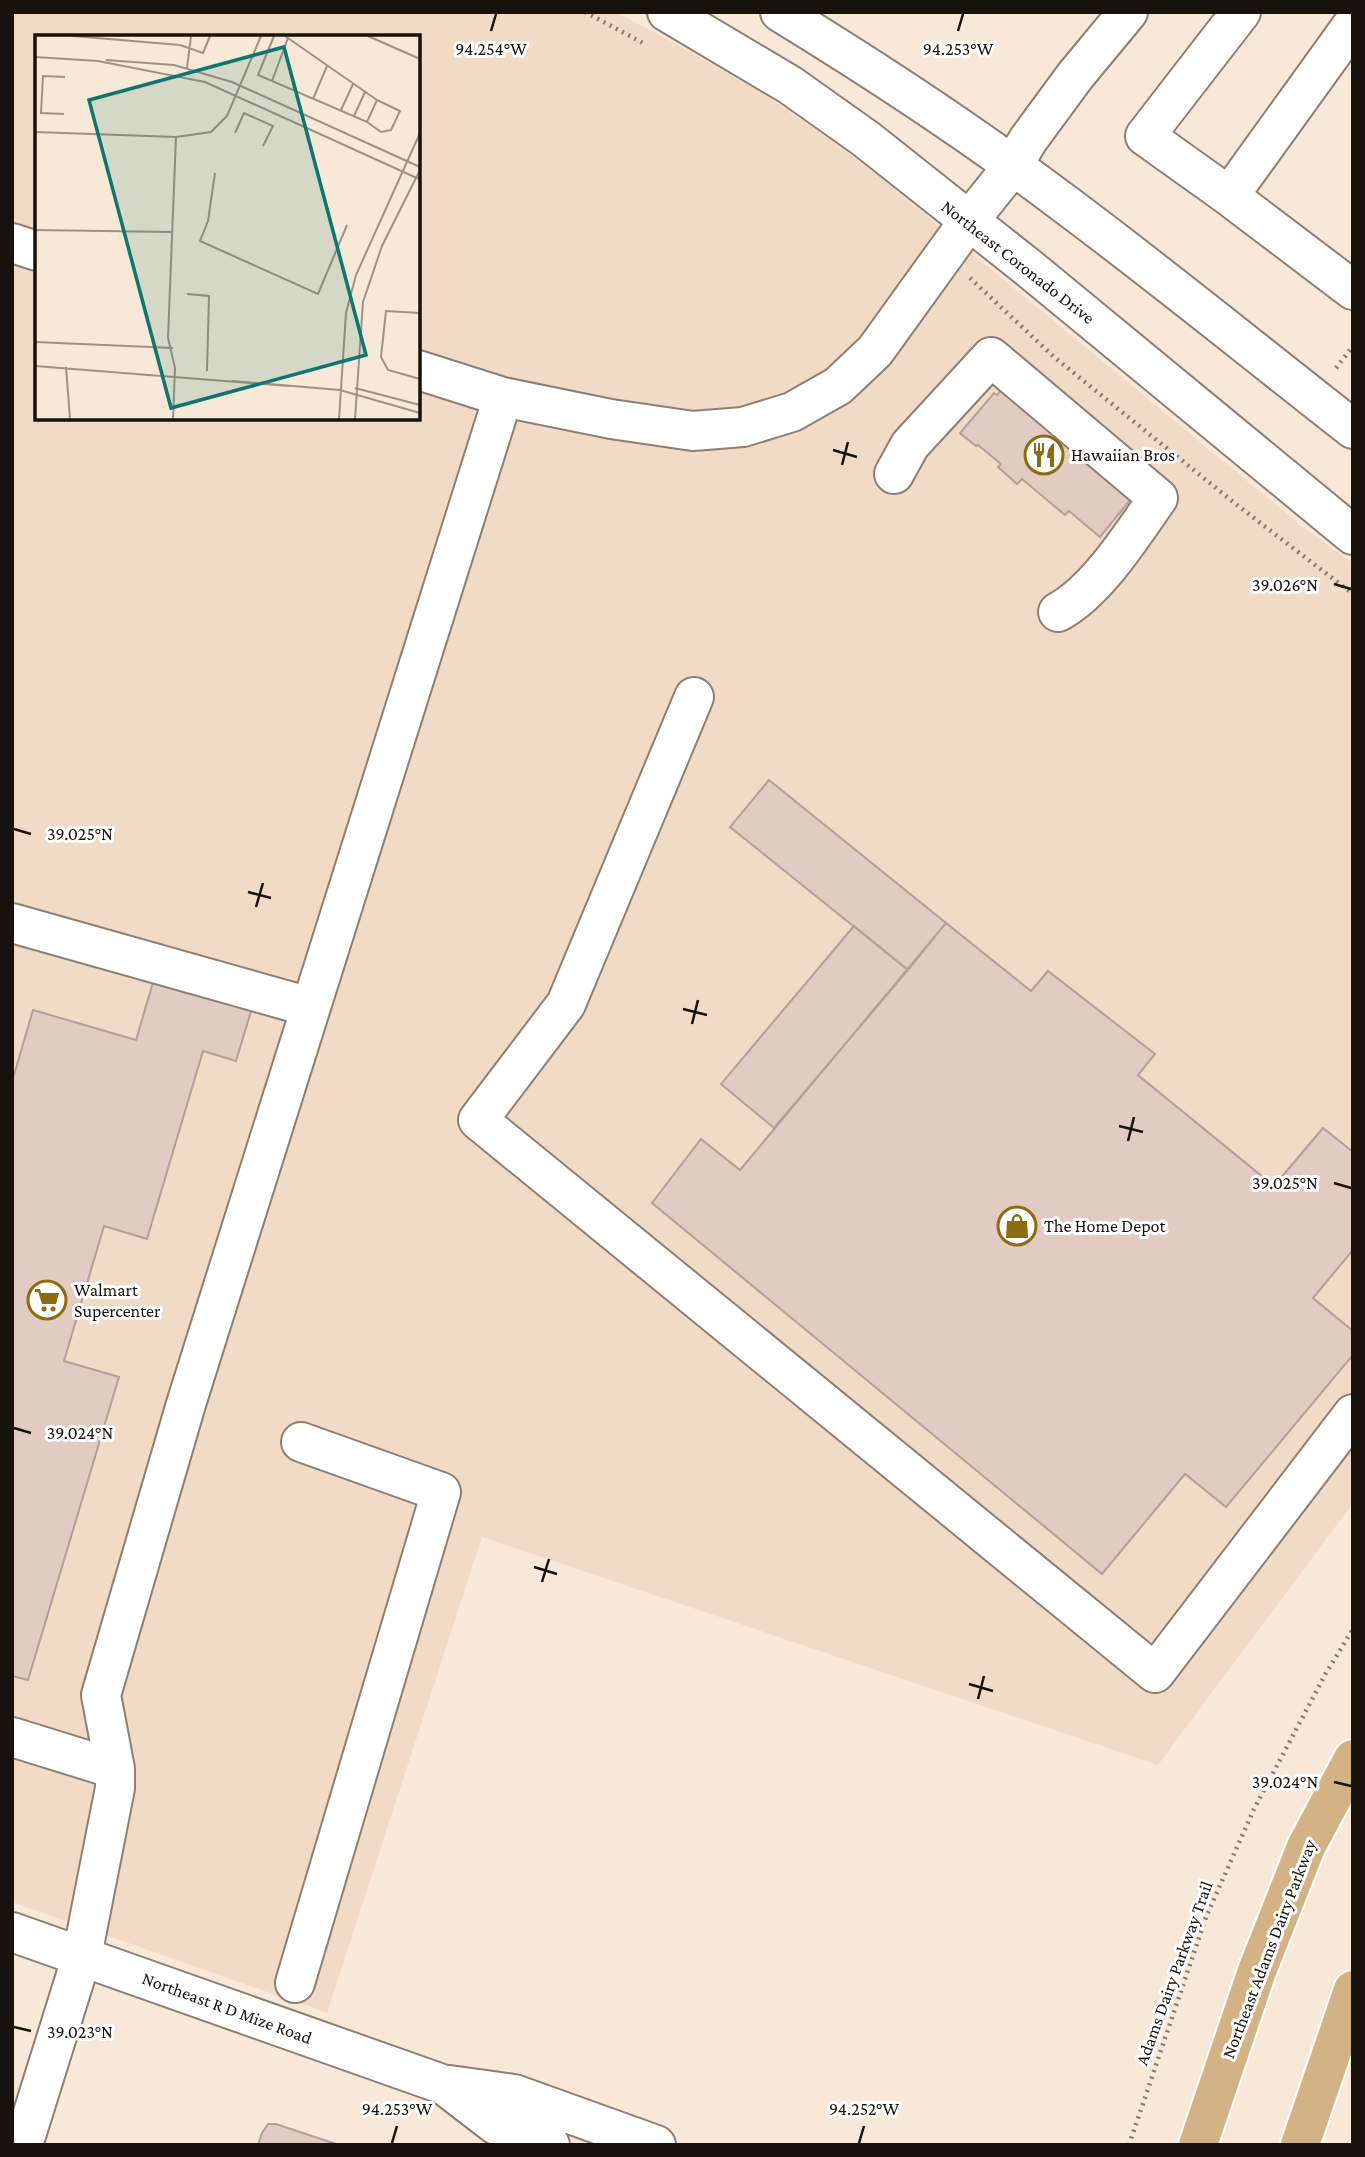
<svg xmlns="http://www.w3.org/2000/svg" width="1365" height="2157" font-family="'Crimson Pro',serif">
	<rect width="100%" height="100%" fill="#f8e8d8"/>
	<path fill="#f1dbc6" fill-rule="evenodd" d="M12 12H616L678 45 762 93 832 141 893 188 1304 528 1353 563V1503L1158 1765 482 1537 327 2013 12 1902ZM37 37H418V418H37Z"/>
	<path fill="#e1cbc3" stroke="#b59f98" stroke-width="2" d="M1008 382 1139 489 1100 537 1069 511 1065 515 1022 479 1017 484 998 467 1001 464 978 445 976 446 960 433 994 393 997 395Z
		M769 780 946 923 908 970 730 827Z
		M946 923 1031 991 1048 971 1155 1054 1138 1075 1274 1186 1323 1128 1353 1152V1250L1313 1298 1353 1331V1355L1226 1507 1185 1474 1102 1574 652 1203 701 1139 740 1170Z
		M854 926 908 970 774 1128 721 1084Z
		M154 979 252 1008 236 1061 203 1051 147 1239 104 1226 64 1361 119 1377 28 1680 12 1676V1074L14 1075 33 1010 136 1040Z
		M268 2124H276L339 2145H258L262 2133Z"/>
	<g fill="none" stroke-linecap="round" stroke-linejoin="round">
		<defs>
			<path id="minor" d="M667 12 790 85 866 139 1030 269 1353 535
				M780 12C878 72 974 135 1065 204 1163 277 1257 354 1353 429
				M1241 12 1145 136 1229 196 1353 290
				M1229 196 1353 24
				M12 243 37 251
				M418 370 503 397 611 419 693 431 743 427 792 412 838 386 875 351 968 222 1012 167 1028 140 1075 76 1128 12
				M894 474 910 445 991 357 1158 498C1132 535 1097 591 1058 612
				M694 697 566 1004 478 1120 1155 1673 1353 1414
				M12 923 310 1007
				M12 1737 115 1769
				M12 1932 442 2084 514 2094 656 2145
				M295 1983 441 1492 301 1442
				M444 2085 496 2125 550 2145
				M23 2145 82 1956 115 1788V1769L101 1695 186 1404 503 397"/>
			<path id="major" d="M1198 2145 1257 1971 1306 1847 1353 1759
				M1300 2145 1353 1990"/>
		</defs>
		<use href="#minor" stroke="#8d7f71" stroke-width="42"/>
		<use href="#major" stroke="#fff" stroke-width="42"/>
		<path stroke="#84796f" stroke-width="4.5" stroke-dasharray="2 5" stroke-linecap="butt" d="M585 12 643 43
			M970 278 1054 357 1237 505 1353 594
			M1336 368 1353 346
			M1129 2145 1206 1917 1254 1809 1326 1673 1353 1629"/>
		<use href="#minor" stroke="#fff" stroke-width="38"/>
		<use href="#major" stroke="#d3b385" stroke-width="38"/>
	</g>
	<path fill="none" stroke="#18120d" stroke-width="2.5" d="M491 31 496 14M958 31 963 14M833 450 857 457M842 465 848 442M1334 584 1351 589M14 829 31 834M248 892 271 898M256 907 263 883M683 1009 707 1015M692 1024 698 1000M1119 1126 1143 1132M1128 1141 1134 1117M1334 1183 1351 1188M14 1428 31 1433M534 1567 557 1574M542 1582 549 1559M969 1684 993 1691M978 1699 984 1676M1334 1782 1351 1786M14 2027 31 2031M392 2143 397 2126M859 2143 864 2126"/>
	<defs>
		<symbol id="restaurant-ring" viewBox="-11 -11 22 22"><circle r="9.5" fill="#fff" stroke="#8c6c0e" stroke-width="1.5"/><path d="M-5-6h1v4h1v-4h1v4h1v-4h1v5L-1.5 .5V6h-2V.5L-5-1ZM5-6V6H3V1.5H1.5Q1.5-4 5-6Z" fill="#8c6c0e"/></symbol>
		<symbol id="shop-ring" viewBox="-11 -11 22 22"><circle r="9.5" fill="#fff" stroke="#8c6c0e" stroke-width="1.5"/><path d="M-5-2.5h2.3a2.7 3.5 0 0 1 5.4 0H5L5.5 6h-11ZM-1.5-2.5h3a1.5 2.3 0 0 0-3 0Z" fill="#8c6c0e"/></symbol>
		<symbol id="supermarket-ring" viewBox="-11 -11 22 22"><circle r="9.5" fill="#fff" stroke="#8c6c0e" stroke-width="1.5"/><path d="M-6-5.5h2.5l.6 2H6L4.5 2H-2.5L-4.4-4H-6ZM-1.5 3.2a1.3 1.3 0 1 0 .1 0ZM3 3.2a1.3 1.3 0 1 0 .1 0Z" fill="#8c6c0e"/></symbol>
	</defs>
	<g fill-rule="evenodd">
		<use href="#restaurant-ring" x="1022" y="433" width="44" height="44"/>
		<use href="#shop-ring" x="995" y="1204" width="44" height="44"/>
		<use href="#supermarket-ring" x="25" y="1278" width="44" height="44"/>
	</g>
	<g text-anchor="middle" stroke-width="6" stroke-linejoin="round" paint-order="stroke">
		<g font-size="18" fill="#18120d" stroke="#fff">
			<text transform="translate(1018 262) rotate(38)" y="6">Northeast Coronado Drive</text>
			<text transform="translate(1269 1949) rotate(-69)" y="6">Northeast Adams Dairy Parkway</text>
			<text transform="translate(1174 1973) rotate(-70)" y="6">Adams Dairy Parkway Trail</text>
			<text transform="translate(227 2008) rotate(20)" y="6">Northeast R D Mize Road</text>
		</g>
		<g font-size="18" fill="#18120d" stroke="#fff" text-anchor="start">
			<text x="1071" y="461">Hawaiian Bros</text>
			<text x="1044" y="1232">The Home Depot</text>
			<text x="74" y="1296">Walmart<tspan x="74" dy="21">Supercenter</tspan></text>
		</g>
	</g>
	<g transform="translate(35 35)">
		<rect width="385" height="385" fill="#f8e8d8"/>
		<path fill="none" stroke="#9e9287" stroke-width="2" d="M38 1 145 10 168 18 175 1M239 1 223 40 332 87 342 65 250 1M333 1 385 24M0 22 63 26 170 47 384 144M71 25 139 30 197 47 385 132M152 33 156 1M237 46 253 3M278 64 292 31M306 75 318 49M29 79 6 78 8 41 30 42M319 81 330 57M332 87 346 97 356 95 365 76 342 65M0 97 141 102 176 97 192 81 226 1M200 98 209 78 238 91 228 111M180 138 173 186 165 206 283 259 312 190M0 195 137 197M152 259 174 261 172 336M385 278 351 276 346 322 353 335 385 344M0 307 138 313M0 331 254 351M31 332 35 384M197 346 305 355 385 378M320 353 385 370M138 384 140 333 133 303 141 102M304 384 311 278 321 240 385 98M320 384 328 267 347 211 385 135"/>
		<path fill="#0f766e" fill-opacity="0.15" stroke="#0f766e" stroke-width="3.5" d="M249 12 331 320 136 373 54 65Z"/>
		<rect width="385" height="385" fill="none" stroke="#18120d" stroke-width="3.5"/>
	</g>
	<g font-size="18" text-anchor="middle" fill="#18120d" stroke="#fff" stroke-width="6" stroke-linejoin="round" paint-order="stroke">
		<text x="491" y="55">94.254°W</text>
		<text x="958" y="55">94.253°W</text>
		<text x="1285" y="591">39.026°N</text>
		<text x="80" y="840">39.025°N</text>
		<text x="1285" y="1189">39.025°N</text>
		<text x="80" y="1439">39.024°N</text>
		<text x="1285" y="1788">39.024°N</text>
		<text x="80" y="2038">39.023°N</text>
		<text x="397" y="2115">94.253°W</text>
		<text x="864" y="2115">94.252°W</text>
	</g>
	<rect width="1365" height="2157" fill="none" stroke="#18120d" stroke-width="28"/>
</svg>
